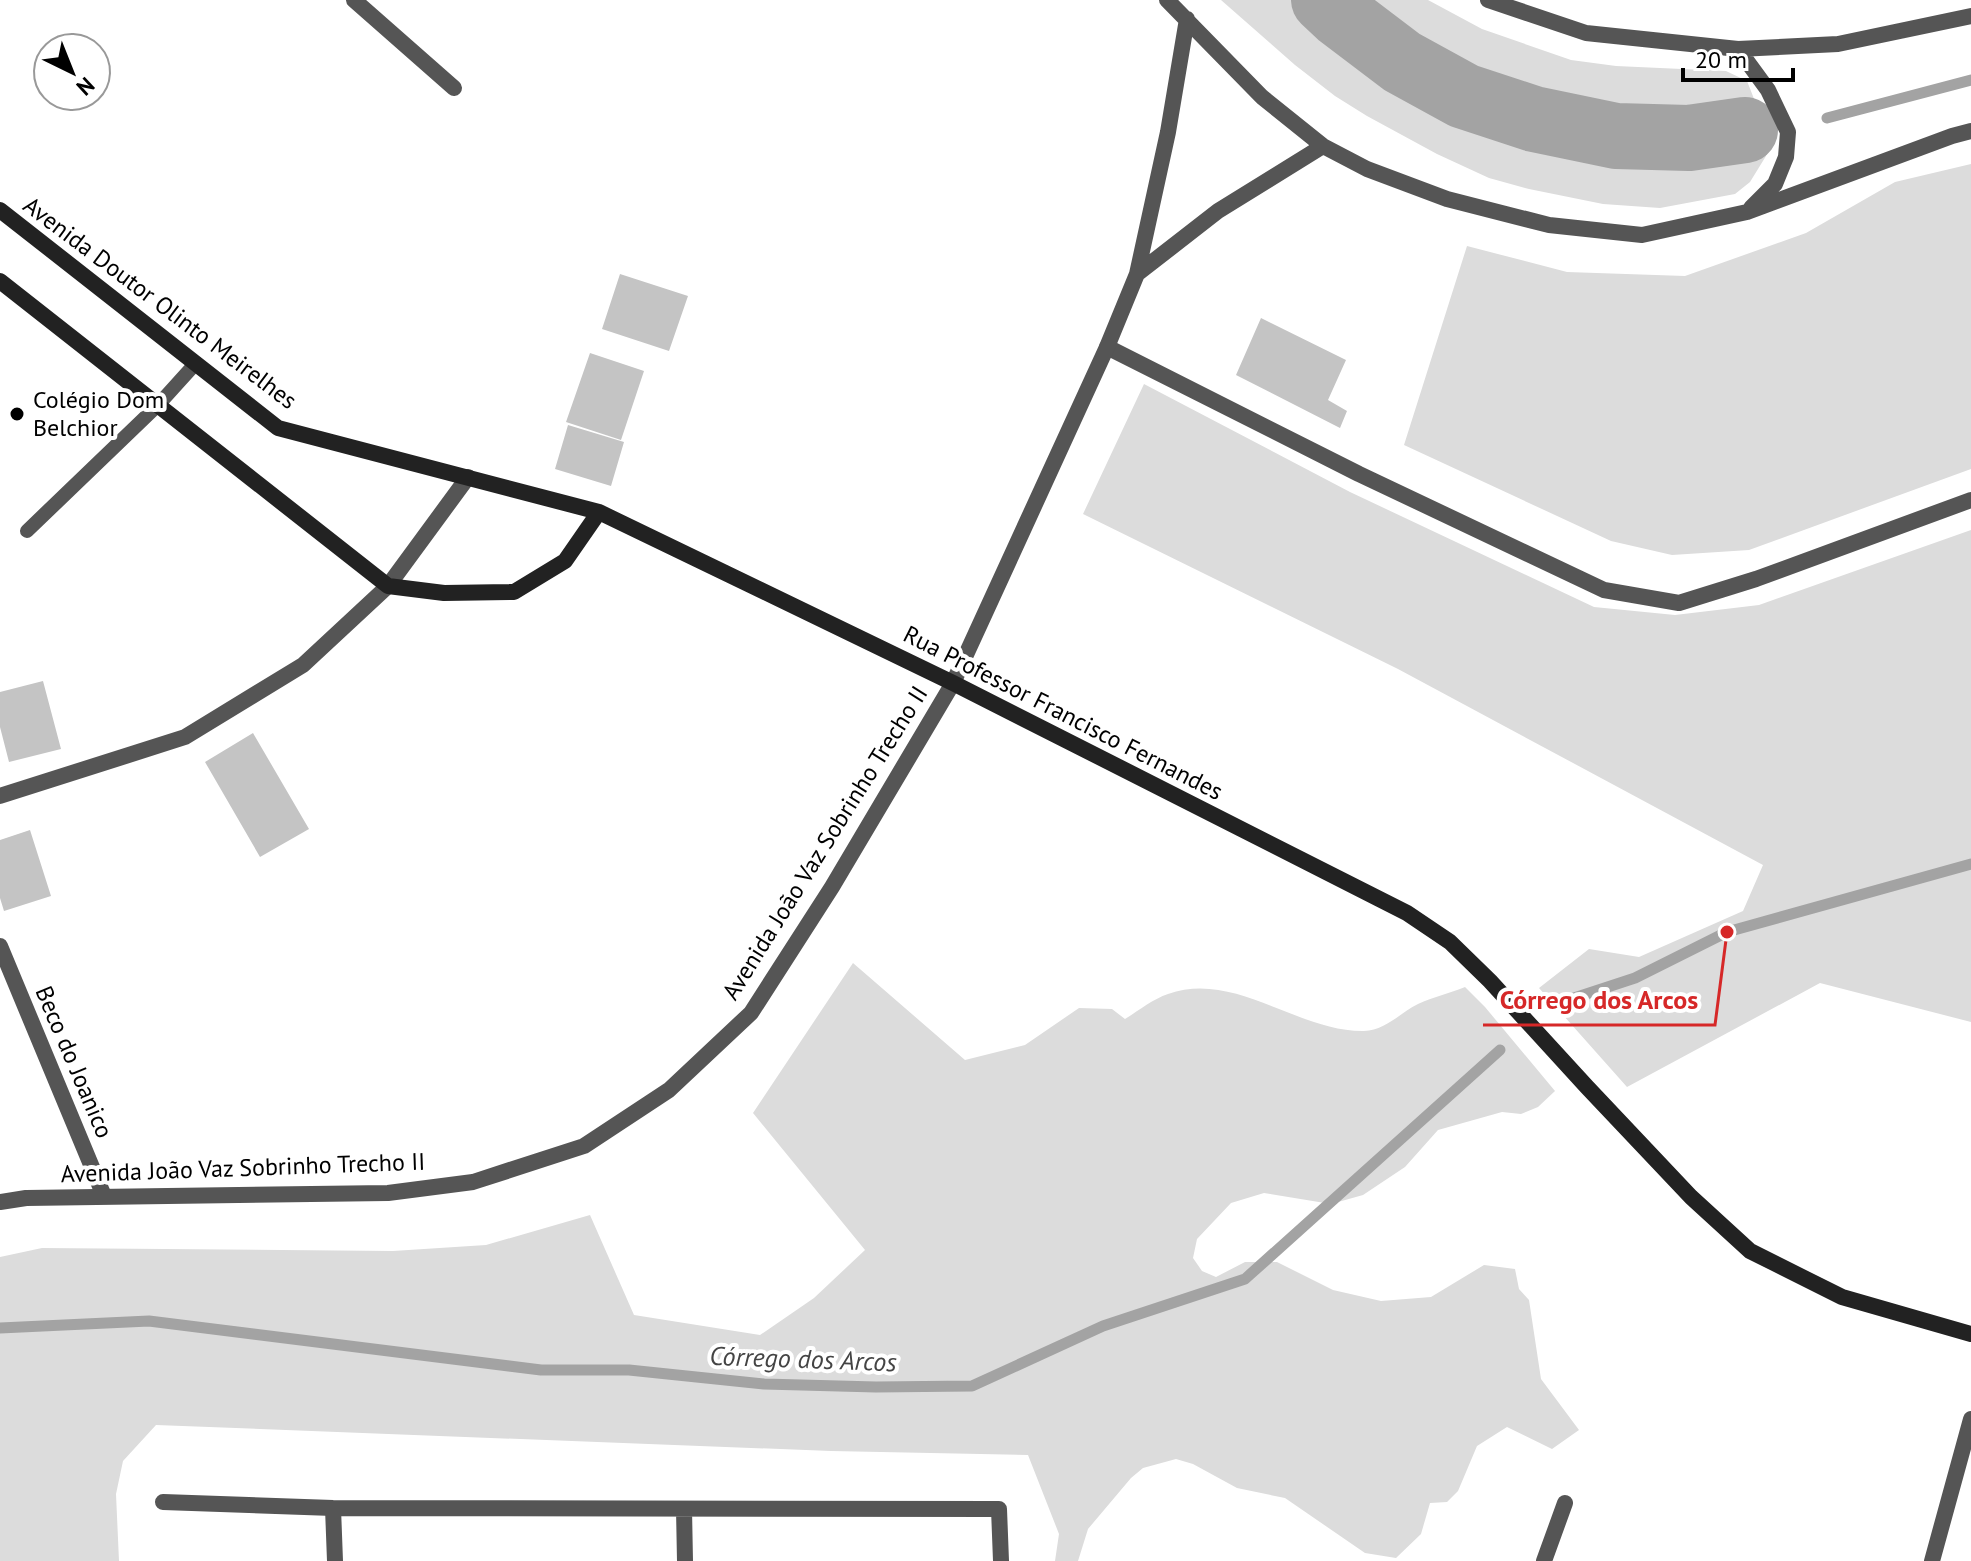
<svg xmlns="http://www.w3.org/2000/svg" width="1971" height="1561" font-family="'PT Sans',sans-serif">
	<rect width="100%" height="100%" fill="#fff"/>
	<path fill="#dcdcdc" d="M1221 0H1428L1482 29 1571 60 1616 66 1726 71 1747 81 1760 114 1766 156 1750 182 1735 194 1660 208 1603 204 1529 189 1489 178 1437 154 1367 116 1335 96 1295 65Z
		M1971 164V469L1749 550 1672 555 1611 541 1404 445 1467 246 1567 272 1685 276 1806 233 1895 182Z
		M1144 384 1350 492 1594 607 1675 615 1759 605 1971 530V1022L1820 983 1627 1087 1539 988 1589 949 1639 957 1743 911 1763 865 1398 669 1083 514Z
		M853 963 965 1060 1025 1045 1079 1008 1112 1009 1125 1019C1138 1011 1153 999 1168 994 1235 970 1297 1032 1364 1031 1386 1030 1400 1013 1418 1004 1433 997 1450 993 1465 987L1485 1007 1555 1091 1538 1107 1521 1114 1502 1112 1438 1130 1405 1167 1363 1195 1331 1204 1264 1193 1231 1203 1197 1239 1193 1258 1202 1271 1216 1277 1245 1262H1277L1333 1290 1381 1301 1431 1297 1484 1265 1515 1269 1519 1289 1529 1300 1541 1379 1579 1430 1552 1449 1507 1427 1477 1446 1458 1491 1447 1502 1430 1503 1421 1534 1396 1558 1365 1553 1285 1498 1237 1488 1193 1464 1176 1459 1143 1468 1131 1478 1088 1529 1078 1561H1055L1059 1534 1028 1455 831 1451 156 1425 123 1461 116 1494 119 1561H0V1257L42 1248 393 1251 486 1245 590 1215 634 1315 760 1335 814 1298 865 1250 753 1113Z"/>
	<g fill="none" stroke-linecap="round" stroke-linejoin="round">
		<path stroke="#a3a3a3" stroke-width="11" d="M1827 118 1971 80
			M1571 999 1635 978 1727 932 1971 864
			M0 1328 149 1321 541 1370H629L764 1384 876 1387 972 1386 1103 1326 1245 1279 1500 1050"/>
		<path stroke="#a3a3a3" stroke-width="66" d="M1324 0 1340 15 1402 62 1464 96 1534 119 1616 136 1689 138 1745 130"/>
	</g>
	<path fill="#c4c4c4" d="M620 274 688 296 669 351 602 329Z
		M1261 318 1346 360 1328 400 1347 411 1340 428 1236 375Z
		M590 353 644 371 621 440 566 422Z
		M568 425 624 442 611 486 555 469Z
		M43 681 61 749 9 762 0 727V692Z
		M253 733 309 829 260 857 205 762Z
		M30 830 51 896 4 911 0 898V840Z"/>
	<g fill="none" stroke-linecap="round" stroke-linejoin="round">
		<path stroke="#555" stroke-width="14" d="M27 531 158 405 196 363"/>
		<path stroke="#555" stroke-width="16" d="M354 0 454 88
			M1107 347 1359 474 1604 590 1679 603 1756 579 1971 500
			M0 796 185 737 303 665 388 586 468 477
			M0 946 104 1196
			M163 1502 333 1508 999 1509 1001 1561
			M333 1508 335 1561
			M684 1509 685 1561
			M1544 1561 1565 1503
			M1932 1561 1971 1419"/>
		<path stroke="#555" stroke-width="16" d="M1167 0 1262 97 1323 146 1367 169 1447 199 1549 225 1642 235 1747 212 1952 136 1971 131
			M1488 0 1586 33 1738 49 1838 44 1971 16
			M1738 49 1768 90 1788 132 1786 157 1775 184 1751 208
			M1137 274 1218 211 1323 146
			M0 1202 26 1198 388 1193 473 1182 584 1146 669 1090 751 1013 832 887 953 683 1107 347 1137 274 1168 132 1187 19"/>
		<path stroke="#222" stroke-width="16" d="M0 210 278 428 599 512 953 683 1407 913 1450 942 1490 981 1587 1087 1691 1197 1750 1251 1842 1297 1971 1334
			M0 281 388 586 444 593 514 592 565 561 599 512"/>
	</g>
	<circle fill="#000" stroke="#fff" stroke-width="3" cx="17" cy="414" r="8"/>
	<g text-anchor="middle" stroke-width="8" stroke-linejoin="round" paint-order="stroke">
		<g font-size="24" fill="#000" stroke="#fff">
			<text transform="translate(160 303) rotate(37)" y="8">Avenida Doutor Olinto Meirelhes</text>
			<text transform="translate(1063 713) rotate(27)" y="8">Rua Professor Francisco Fernandes</text>
			<text transform="translate(825 843) rotate(-58)" y="8">Avenida João Vaz Sobrinho Trecho II</text>
			<text transform="translate(74 1062) rotate(67)" y="8">Beco do Joanico</text>
			<text transform="translate(243 1168) rotate(-2)" y="8">Avenida João Vaz Sobrinho Trecho II</text>
		</g>
		<g font-size="24" fill="#000" stroke="#fff" text-anchor="start">
			<text x="33" y="408">Colégio Dom<tspan x="33" dy="28">Belchior</tspan></text>
		</g>
		<g font-size="26" font-style="italic" fill="#444" stroke="#fff">
			<text transform="translate(803 1359) rotate(2)" y="9">Córrego dos Arcos</text>
		</g>
	</g>
	<path fill="none" stroke="#d62828" stroke-width="3" d="M1727 932L1715 1025H1483"/>
	<circle fill="#d62828" stroke="#fff" stroke-width="3" cx="1727" cy="932" r="8"/>
	<g font-size="26" text-anchor="middle" font-weight="bold" fill="#d62828" stroke="#fff" stroke-width="8" stroke-linejoin="round" paint-order="stroke">
		<text x="1599" y="1009">Córrego dos Arcos</text>
	</g>
	<g transform="translate(72 72) rotate(137)"><circle r="38" fill="#ffffff" stroke="#999999" stroke-width="2"/>
	<path d="M0-6L14 30L0 20L-14 30Z" fill="#000000"/>
	<text y="-12" font-size="22" font-weight="bold" text-anchor="middle" fill="#000000">N</text>
	</g>
	<path d="M1683 68v12h110v-12" fill="none" stroke="#000000" stroke-width="4"/>
	<text x="1695" y="68" font-size="24" fill="#000000" stroke="#ffffff" stroke-width="6" paint-order="stroke">20 m</text>
</svg>
